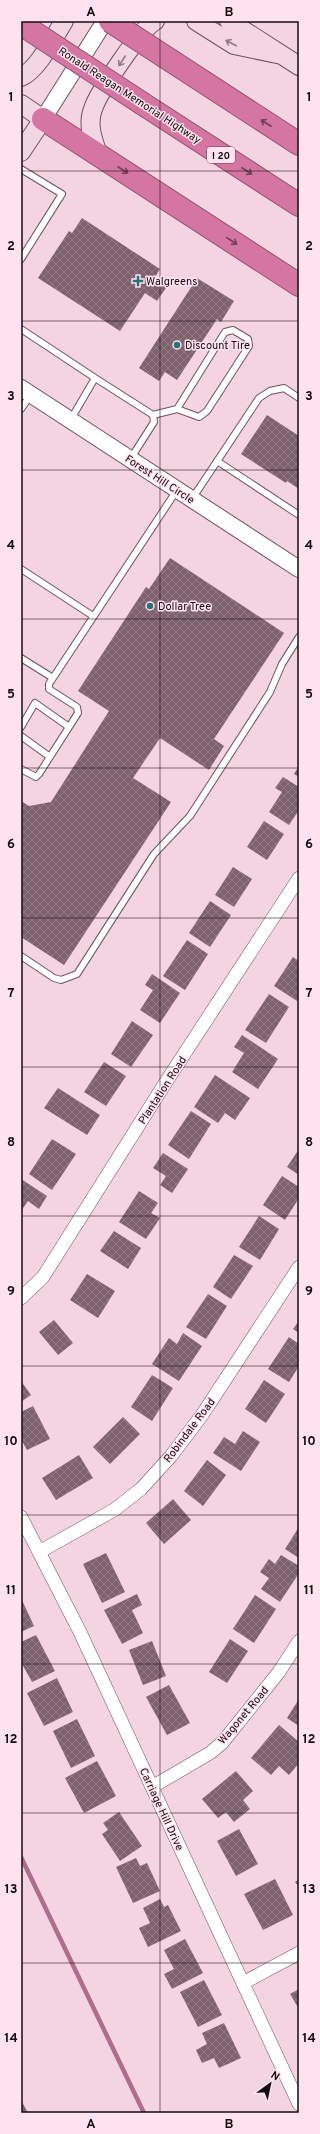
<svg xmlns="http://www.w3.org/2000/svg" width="320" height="2134" font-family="Overpass,sans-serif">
	<defs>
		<pattern id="building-cross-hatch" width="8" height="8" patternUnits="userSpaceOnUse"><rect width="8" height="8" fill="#7e616d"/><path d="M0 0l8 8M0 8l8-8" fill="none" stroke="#907a83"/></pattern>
	</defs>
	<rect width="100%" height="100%" fill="#f5d4e1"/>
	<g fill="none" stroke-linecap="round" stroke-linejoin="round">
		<path stroke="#ae6d8a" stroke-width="4.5" d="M21 1857 144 2113"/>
	</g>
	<path fill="url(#building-cross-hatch)" d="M82 218 160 269 155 277 168 285 157 301 145 293 120 331 38 278 69 231 72 233Z
		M197 278 234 301 221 322 217 319 177 380 165 372 159 381 139 368Z
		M267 415 299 436V489L287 481 286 483 241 454Z
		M170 558 284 633 214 739 224 746 209 770 160 738 133 778 171 802 64 965 21 937V801L29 806 51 802 109 711 78 691 146 587 149 589Z
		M299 766V777L294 774Z
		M283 777 299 787V810L289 825 269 812 282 792 275 788Z
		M264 821 284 834 267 860 247 847Z
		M233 867 252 879 234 907 215 895Z
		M210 901 231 915 210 947 189 933Z
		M187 940 208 954 185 990 163 976Z
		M293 957 299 961V998L297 1001 274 986Z
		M152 974 180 993 160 1023 140 1010 153 990 145 985Z
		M269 994 289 1007 266 1043 245 1030Z
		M132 1021 153 1035 131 1067 111 1054Z
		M242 1035 278 1059 258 1089 232 1072 244 1053 234 1047Z
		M104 1062 126 1076 106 1106 84 1092Z
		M215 1075 250 1098 235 1120 225 1113 218 1123 194 1107Z
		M58 1088 100 1115 87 1135 44 1108Z
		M191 1111 211 1124 189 1159 168 1145Z
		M52 1139 76 1154 52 1190 29 1174Z
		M299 1149V1175L287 1167Z
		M163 1153 188 1169 172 1193 160 1185 166 1176 153 1168Z
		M282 1176 299 1187V1198L285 1220 263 1205Z
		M21 1179 47 1196 39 1209 28 1201 21 1211Z
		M139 1191 158 1203 151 1213 160 1218 146 1239 119 1222Z
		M259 1216 279 1229 260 1260 239 1247Z
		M114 1231 141 1248 128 1269 100 1251Z
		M234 1255 253 1266 231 1299 213 1287Z
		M87 1274 115 1291 98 1318 70 1300Z
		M208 1294 227 1306 206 1339 186 1327Z
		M54 1320 73 1343 58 1355 39 1332Z
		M299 1321V1333L293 1329Z
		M183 1333 202 1346 179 1381 152 1364 169 1338 177 1344Z
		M289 1337 299 1344V1366L289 1382 268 1369Z
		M152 1375 173 1388 152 1421 131 1407Z
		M264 1380 285 1394 266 1423 245 1409Z
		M21 1381 31 1395 21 1402Z
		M33 1406 50 1439 27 1450 21 1439V1412Z
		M123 1417 140 1434 110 1464 93 1447Z
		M243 1431 260 1442 241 1471 213 1453 224 1437 235 1444Z
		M79 1455 93 1478 56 1500 42 1478Z
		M207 1460 226 1475 203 1506 184 1491Z
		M173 1499 191 1520 164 1544 146 1523Z
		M299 1527V1558L285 1549Z
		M106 1553 125 1592 102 1603 83 1564Z
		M281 1555 299 1566V1573L280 1602 261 1589 269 1578 260 1572 269 1559 275 1564Z
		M137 1594 142 1605 132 1610 143 1633 122 1644 104 1610Z
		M255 1595 276 1609 254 1643 233 1629Z
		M21 1598 34 1626 21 1632Z
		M36 1635 55 1671 32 1682 21 1662V1642Z
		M230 1639 248 1651 227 1683 209 1672Z
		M152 1641 166 1676 143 1685 129 1650Z
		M57 1678 73 1712 44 1726 27 1693Z
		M169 1685 190 1723 167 1735 146 1697Z
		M299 1699V1726L287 1718Z
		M77 1719 95 1756 71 1768 53 1731Z
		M279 1725 299 1742V1763L289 1775 279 1766 271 1775 251 1758Z
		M97 1761 116 1796 84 1813 65 1778Z
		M236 1771 253 1791 243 1800 250 1809 234 1822 226 1812 218 1818 202 1799Z
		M119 1812 142 1846 120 1861 102 1834 108 1830 103 1823Z
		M239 1829 258 1864 236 1876 217 1841Z
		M136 1858 140 1866 147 1863 160 1891 133 1903 116 1867Z
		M275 1879 293 1915 263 1930 244 1894Z
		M299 1879V1887L295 1882Z
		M160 1899 164 1907 168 1905 181 1931 148 1947 139 1928 150 1923 143 1908Z
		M185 1939 203 1973 172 1989 164 1974 174 1969 164 1950Z
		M204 1980 222 2015 198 2027 180 1992Z
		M299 1989V2009L290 1994Z
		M224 2023 241 2058 219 2068 214 2058 202 2063 196 2050 207 2044 202 2033Z
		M21 2100 28 2113H21Z"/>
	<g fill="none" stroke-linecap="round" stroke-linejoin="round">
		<defs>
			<path id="service" d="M21 169 62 194 21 259
				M21 329 95 378 71 419
				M95 378 153 415 154 422 131 458
				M21 409 30 396
				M153 415 177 409 225 332 233 330 248 339 249 346 207 411 199 417 177 409
				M217 461 299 515
				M192 499 259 398 270 391 284 388 299 398
				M21 569 93 616
				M21 658 53 678
				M21 727 35 703 69 727
				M21 736 50 757
				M21 769 36 777 39 774 78 713 77 707 49 689V684L177 490
				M21 956 54 978 61 980 77 974 154 854 190 816 270 692 282 664 299 637"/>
			<path id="minor" d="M21 1298 43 1277 164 1085 299 878
				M21 1517 80 1632 299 2104
				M39 1552 114 1510 141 1489 171 1456 202 1415 299 1267
				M152 1787 210 1753 222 1743 279 1672 299 1641
				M243 1983 299 1953"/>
			<path id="tertiary" d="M43 119 105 21
				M21 388 299 569"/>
			<path id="secondary" d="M196 21 234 45 282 55
				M229 21 299 66
				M21 77C38 70 54 37 64 21
				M21 104 43 119 21 152
				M98 154C93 140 87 124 93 109 98 93 142 27 155 21"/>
			<path id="motorway" d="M173 62 299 144
				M143 104 299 205
				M43 119 299 285"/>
		</defs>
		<use href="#service" stroke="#6e525e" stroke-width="8"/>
		<use href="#minor" stroke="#6e525e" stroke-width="14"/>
		<use href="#tertiary" stroke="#6e525e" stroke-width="18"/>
		<use href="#secondary" stroke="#6e525e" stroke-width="20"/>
		<use href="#motorway" stroke="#92506f" stroke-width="24"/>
		<use href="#service" stroke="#fff" stroke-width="6"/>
		<use href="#minor" stroke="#fff" stroke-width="13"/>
		<use href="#tertiary" stroke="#fff" stroke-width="16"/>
		<use href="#secondary" stroke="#f2d6e3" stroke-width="18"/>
		<use href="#motorway" stroke="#d475a2" stroke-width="22"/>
		<defs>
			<path id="motorway-bridge" d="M110 21 173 62
				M21 24 143 104"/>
		</defs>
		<use href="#motorway-bridge" stroke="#92506f" stroke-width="24" stroke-linecap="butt"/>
		<use href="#motorway-bridge" stroke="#d475a2" stroke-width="22"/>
	</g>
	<defs><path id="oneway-shaft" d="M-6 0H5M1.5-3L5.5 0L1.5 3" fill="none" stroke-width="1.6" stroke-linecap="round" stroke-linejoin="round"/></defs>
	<g stroke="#8f7b84">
		<use href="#oneway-shaft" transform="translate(231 43) rotate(-153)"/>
		<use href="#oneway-shaft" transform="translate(122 61) rotate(123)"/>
	</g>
	<g stroke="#754059">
		<use href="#oneway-shaft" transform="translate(266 123) rotate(-147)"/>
		<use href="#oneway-shaft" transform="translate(123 170) rotate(33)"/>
		<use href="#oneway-shaft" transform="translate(247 171) rotate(33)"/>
		<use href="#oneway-shaft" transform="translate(232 241) rotate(33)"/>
	</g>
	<path fill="none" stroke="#160c10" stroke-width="1" stroke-opacity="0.55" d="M160 21V2113M21 171H299M21 321H299M21 470H299M21 619H299M21 768H299M21 918H299M21 1067H299M21 1216H299M21 1366H299M21 1515H299M21 1664H299M21 1813H299M21 1963H299"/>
	<g fill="#287277" stroke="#fee3ee" stroke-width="1.5">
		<path d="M136 275h4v4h4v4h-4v4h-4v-4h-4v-4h4z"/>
		<circle cx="177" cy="345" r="4"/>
		<circle cx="150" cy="606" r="4"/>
	</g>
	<g text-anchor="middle" stroke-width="3" stroke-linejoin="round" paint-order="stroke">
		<rect fill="#fee3ee" stroke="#5c4c53" stroke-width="1" x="207" y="147" width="28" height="16" rx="3"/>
		<g font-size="10" font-weight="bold" fill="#160c10">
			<text x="221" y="159">I 20</text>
		</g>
		<g font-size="11" fill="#160c10" stroke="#fee3ee">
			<text transform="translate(130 95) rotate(33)" y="4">Ronald Reagan Memorial Highway</text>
			<text transform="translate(160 479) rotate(33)" y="4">Forest Hill Circle</text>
			<text transform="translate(162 1090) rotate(-57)" y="4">Plantation Road</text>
			<text transform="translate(189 1430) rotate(-53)" y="4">Robindale Road</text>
			<text transform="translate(243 1715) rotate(-50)" y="4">Wagonet Road</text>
			<text transform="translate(162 1809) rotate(65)" y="4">Carriage Hill Drive</text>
		</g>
		<g font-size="11" fill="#160c10" stroke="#fee3ee" text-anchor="start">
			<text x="146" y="285">Walgreens</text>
			<text x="185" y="349">Discount Tire</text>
			<text x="158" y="610">Dollar Tree</text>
		</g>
	</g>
	<rect width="320" height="2134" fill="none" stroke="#fee3ee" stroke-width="44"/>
	<g transform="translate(270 2084) rotate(33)" stroke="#fee3ee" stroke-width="3" paint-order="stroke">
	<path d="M0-3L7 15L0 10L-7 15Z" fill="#160c10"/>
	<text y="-6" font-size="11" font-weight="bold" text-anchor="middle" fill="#160c10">N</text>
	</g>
	<rect x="22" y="22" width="276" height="2090" fill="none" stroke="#160c10" stroke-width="1.5"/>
	<g font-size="13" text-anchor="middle" font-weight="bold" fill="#160c10">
		<text x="91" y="16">A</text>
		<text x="229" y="16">B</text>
		<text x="11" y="101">1</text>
		<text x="309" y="101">1</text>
		<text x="11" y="250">2</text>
		<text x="309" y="250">2</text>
		<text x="11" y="400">3</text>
		<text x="309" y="400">3</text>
		<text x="11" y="549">4</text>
		<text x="309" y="549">4</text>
		<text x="11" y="698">5</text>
		<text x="309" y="698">5</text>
		<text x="11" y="848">6</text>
		<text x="309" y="848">6</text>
		<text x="11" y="997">7</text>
		<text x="309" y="997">7</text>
		<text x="11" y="1146">8</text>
		<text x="309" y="1146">8</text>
		<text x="11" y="1295">9</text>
		<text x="309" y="1295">9</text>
		<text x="11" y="1445">10</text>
		<text x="309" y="1445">10</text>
		<text x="11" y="1594">11</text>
		<text x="309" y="1594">11</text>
		<text x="11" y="1743">12</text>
		<text x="309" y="1743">12</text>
		<text x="11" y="1893">13</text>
		<text x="309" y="1893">13</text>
		<text x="11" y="2042">14</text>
		<text x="309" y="2042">14</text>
		<text x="91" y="2128">A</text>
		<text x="229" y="2128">B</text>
	</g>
</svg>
